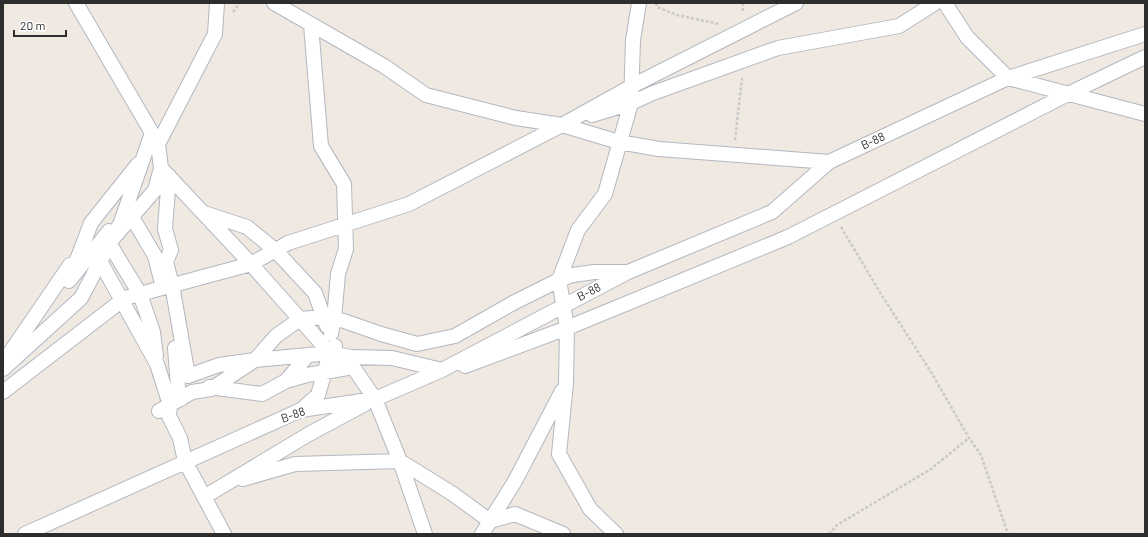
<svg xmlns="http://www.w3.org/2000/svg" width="1148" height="537" font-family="Barlow,sans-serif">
	<rect width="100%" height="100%" fill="#efe9e1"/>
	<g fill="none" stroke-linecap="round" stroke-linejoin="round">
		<defs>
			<path id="minor" d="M274 3 384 66 426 95 516 118 562 125 619 142 659 149 829 162
				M945 3 967 37 1008 78 1145 114
				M311 25 321 146 344 184 346 249 338 274 334 319 331 334
				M592 115 631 103 653 93 778 48 899 26 935 3
				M152 133 158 144 161 168 251 264 330 353 353 367 375 399 400 461 425 534
				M158 144 215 34 217 3
				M169 176 165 229 171 250 166 262 172 285 188 376 219 365 255 360 330 353 351 357 392 358 442 370
				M204 213 247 227 275 250 315 293 327 326
				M132 217 155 256 161 280
				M109 231 69 281 91 223 138 164
				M100 261 157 364 170 405 169 416 180 438 185 461 224 534
				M175 348 178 387 181 399
				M308 355 286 381 307 375 353 367
				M156 356 153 332 140 294 109 243 155 190 161 168
				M7 357 70 265
				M465 366 567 328 788 237 1068 94 1145 57
				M3 369 81 298 121 222 152 133 76 3
				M209 387 262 394 286 381
				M3 392 125 298 251 264 288 243 409 204 562 125 632 86 796 3
				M301 410 318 395 330 353 335 346
				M159 411 192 392 211 389 255 360 276 336 300 319 324 317 344 321 381 334 417 344 455 336 513 303 559 280 573 275 594 272H625
				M243 479 295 464 400 461 453 494 490 521 515 514 563 534
				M204 497 309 434 365 404
				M25 534 301 410 375 399 442 370 628 272 772 212 829 162 1008 78 1145 34
				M482 534 515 481 562 391
				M616 534 590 509 559 454 566 383 567 328 559 280 578 230 605 194 631 103 633 40 639 3"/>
		</defs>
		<use href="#minor" stroke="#b4b7c1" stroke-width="16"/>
		<path stroke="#c9c9c9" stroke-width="2.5" stroke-dasharray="3 2" stroke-linecap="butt" d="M656 3 657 7 677 15 719 24
			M743 3V13
			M233 12 240 3
			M735 140 742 78
			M841 227 881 294 931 372 969 438 981 455 1008 534
			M829 534 837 525 931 469 969 438"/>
		<use href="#minor" stroke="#fff" stroke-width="14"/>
	</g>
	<g text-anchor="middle" stroke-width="4" stroke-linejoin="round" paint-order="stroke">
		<g font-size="12" fill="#2e2e2e" stroke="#fff">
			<text transform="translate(873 141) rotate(-25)" y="4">B-88</text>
			<text transform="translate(589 292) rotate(-27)" y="4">B-88</text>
			<text transform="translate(293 415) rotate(-20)" y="4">B-88</text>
		</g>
	</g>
	<rect width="1148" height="537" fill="none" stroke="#2e2e2e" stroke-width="8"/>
	<path d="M14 30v6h52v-6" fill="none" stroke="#2e2e2e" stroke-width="2"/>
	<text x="20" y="30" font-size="12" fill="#2e2e2e" stroke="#ffffff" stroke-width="3" paint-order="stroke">20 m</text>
</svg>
